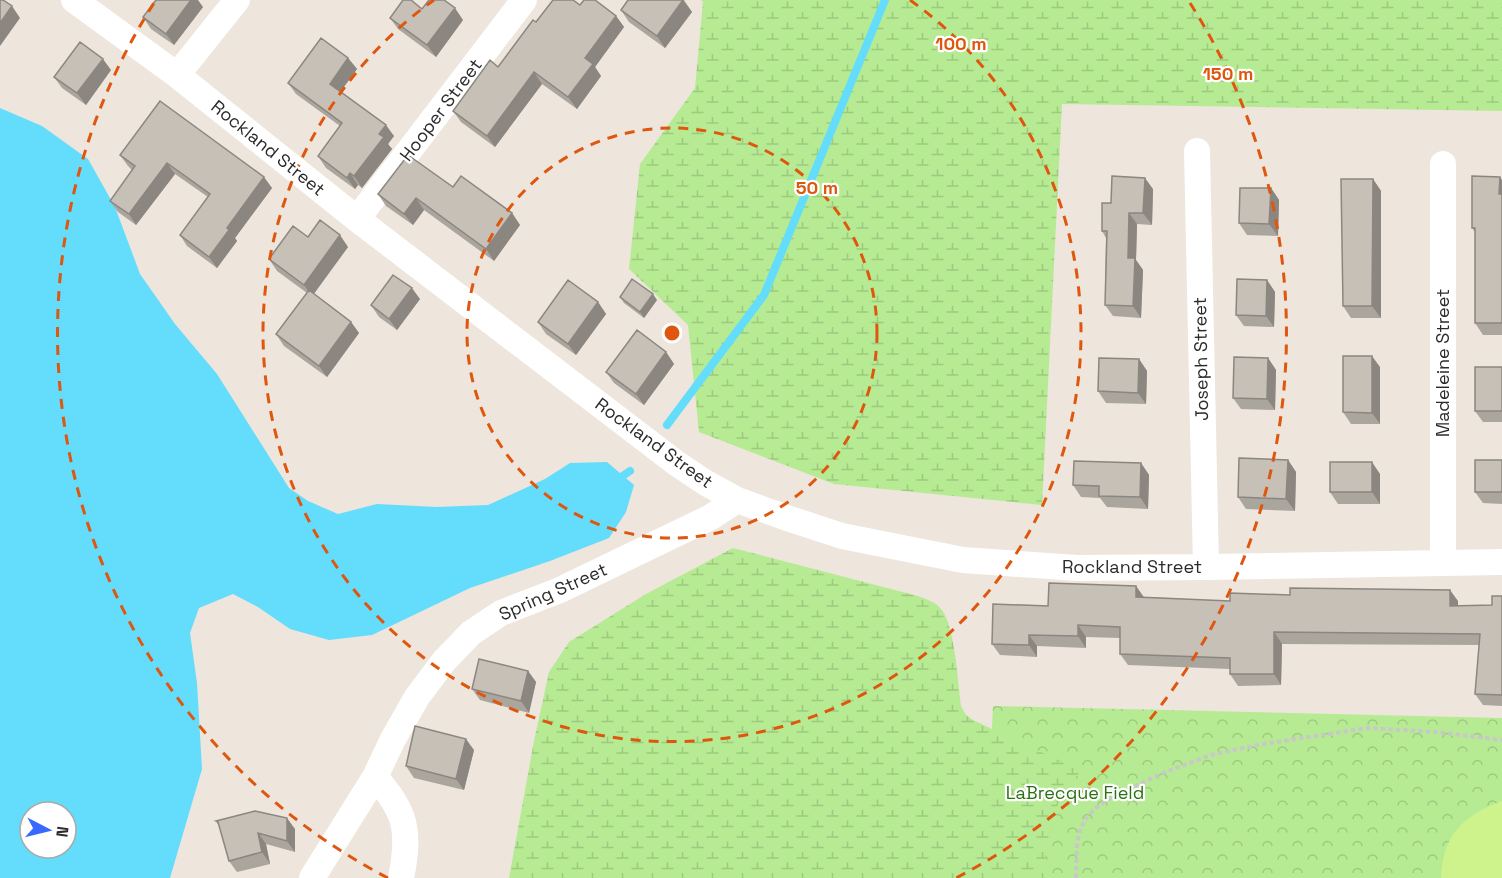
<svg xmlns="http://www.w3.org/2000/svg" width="1502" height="878" font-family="'Space Grotesk',sans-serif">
	<defs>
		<pattern id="forest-crowns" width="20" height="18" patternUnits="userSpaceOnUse" patternTransform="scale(1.5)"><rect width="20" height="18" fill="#b6eb93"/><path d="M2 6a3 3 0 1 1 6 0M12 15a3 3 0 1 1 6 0" fill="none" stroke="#9dca7f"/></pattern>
		<pattern id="wetland-marsh" width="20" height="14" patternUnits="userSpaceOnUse" patternTransform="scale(1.5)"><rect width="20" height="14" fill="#b6eb93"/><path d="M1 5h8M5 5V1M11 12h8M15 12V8" fill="none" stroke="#9dca7f"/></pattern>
	</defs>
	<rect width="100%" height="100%" fill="#eee5dc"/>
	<path fill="url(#forest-crowns)" d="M993 706 1502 718V878H985Z"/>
	<path fill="url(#wetland-marsh)" d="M701 0H1502V111L1062 104 1042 505 834 484 699 432 688 325 629 269 640 164 695 88 703 2Z
		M733 548 918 596C926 599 936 602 942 610 955 628 958 683 961 706L966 715 973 720 1064 763 1088 766 1062 788 1045 853 1049 878H509L534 741 549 672 569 642 646 594Z"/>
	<path fill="#cef38d" d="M1502 801V878H1441C1442 835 1464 815 1502 801Z"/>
	<path fill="#64dcfb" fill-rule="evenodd" d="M0 108 42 126 88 159 115 207 140 274 175 324 217 374 289 488 308 501 338 514 377 504 437 507 488 505 545 479 570 463 607 462 634 485 626 512 609 538 550 561 470 588 372 635 329 640 290 629 258 607 233 594 199 608 190 633 197 683 202 769 170 878H0ZM30 812H66V848H30Z"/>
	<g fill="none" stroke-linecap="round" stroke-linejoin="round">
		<path stroke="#64dcfb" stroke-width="8" d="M667 425 764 295 885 0
			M615 481 630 471"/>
		<path stroke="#c8c8c8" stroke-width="4" stroke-dasharray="4.5 3" stroke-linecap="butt" d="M1076 878 1077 843 1081 828 1087 817 1097 807 1110 798 1163 773 1211 755 1257 745 1367 728 1436 732 1502 740"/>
		<path stroke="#fff" stroke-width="26" d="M74 0 177 75 357 219 676 463 706 483 737 500 790 519 842 536 963 560 1077 568 1206 567 1502 562
			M177 75 237 0
			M1197 151 1206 567
			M357 219 524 0
			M1443 562V164
			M375 777C407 812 410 832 401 878
			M312 878 375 777 393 739 417 697 444 661 471 633 501 613 560 590 711 517 737 500"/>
	</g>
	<path fill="#aaa59d" d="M684 0 692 12 665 48 629 22 621 10Z
		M580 5 616 16 624 27 595 67 601 76 577 109 542 84 495 147 461 122 453 111 498 67 536 22Z
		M203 7 174 45 151 29 143 17Z
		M390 18 463 20 436 57 398 29Z
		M348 58 357 69 340 92 394 136 388 144 392 149 362 188 358 185 355 189 326 168 318 156 340 126 296 94 288 83Z
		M111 70 86 105 62 88 54 77Z
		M160 101 272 188 235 238 237 241 217 268 187 246 180 235 208 197 175 174 136 225 118 212 110 201 132 170 128 166 120 155Z
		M1373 179 1381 191V318H1351L1343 306Z
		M1502 180V335H1483L1475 323V232L1472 228Z
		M453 187 512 213 520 225 494 261 424 210 413 225 386 206 378 194Z
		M1271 188 1279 200 1278 236 1247 235 1239 223Z
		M1153 189 1152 225 1137 224 1136 260 1143 270 1141 318 1113 316 1105 305 1106 238 1102 231 1111 203Z
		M308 237 348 247 314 294 351 322 359 333 327 377 284 346 276 334 307 293 277 271 269 259Z
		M1267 280 1275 292 1274 327 1244 326 1236 315Z
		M620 297 657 300 644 318 624 303Z
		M420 299 397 330 379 317 371 305Z
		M598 302 606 314 576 355 546 334 538 322Z
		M666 352 674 364 644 405 614 383 606 372Z
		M1268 358 1276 370 1275 410 1241 409 1233 398Z
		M1139 359 1147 371 1146 404 1106 403 1098 391Z
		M1380 367V424H1351L1343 412Z
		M1502 367V422H1483L1475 411Z
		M1288 460 1296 472 1295 511 1246 509 1238 497Z
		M1502 460V504L1483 503 1475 492Z
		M1141 463 1149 475 1148 509 1107 507 1100 498 1081 497 1073 485Z
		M1380 474V504H1338L1330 492Z
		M1136 586 1144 597 1230 601H1458V606L1492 605 1502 596V706L1483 705 1475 694 1479 645 1282 644 1281 685 1238 686 1230 674V669L1128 665 1120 654V638L1086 637V648L1037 646V657L1000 655 992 644 1048 606Z
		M528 671 536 682 529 713 480 700 472 689Z
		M474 750 464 790 414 778 406 766Z
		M216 821 295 829V852L266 844 270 864 237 872 229 861 219 826Z"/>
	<path fill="#8b8680" d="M191 0H198L203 7 174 45 166 34Z
		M683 0 692 12 665 48 657 36Z
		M12 6 20 18 0 46V23Z
		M455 8 463 20 436 57 427 45Z
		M616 16 624 27 595 67 601 76 577 109 568 97 585 58Z
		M348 58 357 69 338 95 330 84Z
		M103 59 111 70 86 105 77 93Z
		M534 72 542 84 495 147 487 136Z
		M386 125 394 136 388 144 392 149 362 188 354 176 379 134Z
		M167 163 175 174 136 225 129 214Z
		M350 173 358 185 355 189 347 178Z
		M264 177 272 188 235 238 237 241 217 268 209 257 227 228Z
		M1500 177 1502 180V198L1499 194Z
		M1145 178 1153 189 1152 225 1143 213Z
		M1373 179 1381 191V318L1372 306Z
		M1271 188 1279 200 1278 236 1269 224Z
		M416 198 424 210 413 225 404 214Z
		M512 213 520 225 494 261 486 249Z
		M1129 213 1137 224 1136 260 1143 270 1141 318 1133 306 1128 258Z
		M340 235 348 247 312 296 304 285Z
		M1267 280 1275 292 1274 327 1266 316Z
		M412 288 420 299 397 330 389 319Z
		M653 294 657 300 644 318 640 312Z
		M598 302 606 314 576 355 568 344Z
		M351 322 359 333 327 377 319 366Z
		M666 352 674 364 644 405 636 394Z
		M1372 356 1380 367V424L1372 413Z
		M1268 358 1276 370 1275 410 1267 399Z
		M1139 359 1147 371 1146 404 1138 393Z
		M1288 460 1296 472 1295 511 1286 499Z
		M1372 462 1380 474V504L1372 492Z
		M1141 463 1149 475 1148 509 1140 497Z
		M1136 586 1144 598 1136 597Z
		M1450 590 1458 601V617L1450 606Z
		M1078 625 1086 637V648L1078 636Z
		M1274 632 1282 644 1281 685 1274 674Z
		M1029 635 1037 646V657L1029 645Z
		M528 671 536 682 529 713 521 701Z
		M466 739 474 750 464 790 456 779Z
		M287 818 295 829V852L287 841Z
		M258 833 266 844 270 864 262 852Z"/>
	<path fill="#c6c0b7" stroke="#8b8680" stroke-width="1.5" d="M0 0H3L12 6 0 23Z
		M156 0H191L166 34 143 17Z
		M403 0H411L422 9 429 0H444L455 8 427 45 390 18Z
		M553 0H573L580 5 584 0H595L616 16 585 58 593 64 568 97 534 72 487 136 453 111 490 60 498 67 533 20 536 22Z
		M628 0H683L657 36 621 10Z
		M321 38 348 58 330 84 386 125 379 134 384 137 354 176 350 173 347 178 318 156 342 123 288 83Z
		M80 42 103 59 77 93 54 77Z
		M160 101 264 177 227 228 229 230 209 257 180 235 210 194 167 163 129 214 110 201 135 166 120 155Z
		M408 155 453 187 461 176 512 213 486 249 416 198 404 214 378 194Z
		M1112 176 1145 178 1143 213H1129L1128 258H1135L1133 306 1105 305 1107 231H1102V203H1111Z
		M1472 176 1500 177 1499 194H1502V323H1475V228H1472Z
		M1341 179H1373L1372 306H1343Z
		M1240 188H1271L1269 224 1239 223Z
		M320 220 340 235 304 285 269 259 293 226 308 237Z
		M393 275 412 288 389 319 371 305Z
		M632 279 653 294 640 312 620 297Z
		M1237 279 1267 280 1266 316 1236 315Z
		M568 280 598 302 568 344 538 322Z
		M309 290 351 322 319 366 276 334Z
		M637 330 666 352 636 394 606 372Z
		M1343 356H1372V413L1343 412Z
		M1234 357 1268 358 1267 399 1233 398Z
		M1099 358 1139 359 1138 393 1098 391Z
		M1475 367H1502V411H1475Z
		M1239 458 1288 460 1286 499 1238 497Z
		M1475 460H1502V492H1475Z
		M1074 461 1141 463 1140 497 1099 496V486L1073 485Z
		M1330 462H1372V492H1330Z
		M1049 583 1136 586V597L1230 601V593L1290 595V588L1450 590V606L1492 605V596H1502V695L1475 694 1480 634 1274 632V674H1230V658L1120 654V627L1078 625V636L1029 635V645L992 644 993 604 1048 606Z
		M479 659 528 671 521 701 472 689Z
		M415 726 466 739 456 779 406 766Z
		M255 811 287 818V841L258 833 262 852 229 861 218 822 216 821Z"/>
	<g fill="none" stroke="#df570e" stroke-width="3" stroke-dasharray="10 8">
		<circle cx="672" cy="333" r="205"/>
		<path d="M910 0A409 409 0 1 1 434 0"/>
		<path d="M388 878A614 614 0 0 1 154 3M1190 3A614 614 0 0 1 956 878"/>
	</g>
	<g text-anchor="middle" stroke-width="4.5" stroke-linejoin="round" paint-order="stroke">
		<g font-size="18" fill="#2b2b2b" stroke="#fff">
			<text transform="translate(441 110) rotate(-53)" y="6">Hooper Street</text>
			<text transform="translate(268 148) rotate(39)" y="6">Rockland Street</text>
			<text transform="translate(1201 359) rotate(-91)" y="6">Joseph Street</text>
			<text transform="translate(1443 363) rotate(-90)" y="6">Madeleine Street</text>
			<text transform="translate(654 443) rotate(36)" y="6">Rockland Street</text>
			<text x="1132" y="573">Rockland Street</text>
			<text transform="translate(553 592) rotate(-24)" y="6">Spring Street</text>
		</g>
		<g font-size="18" fill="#2b7113" stroke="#fff">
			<text x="1075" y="799">LaBrecque Field</text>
		</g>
	</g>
	<circle cx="672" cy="333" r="9" fill="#df570e" stroke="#fff" stroke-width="3"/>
	<g font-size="18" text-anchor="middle" font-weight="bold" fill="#df570e" stroke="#fff" stroke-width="4.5" stroke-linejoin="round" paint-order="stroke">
		<text x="961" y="50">100 m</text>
		<text x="1228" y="80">150 m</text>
		<text x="817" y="194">50 m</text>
	</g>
	<g transform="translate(48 830) rotate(97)"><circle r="28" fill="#ffffff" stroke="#aaaaaa" stroke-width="1.5"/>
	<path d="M0-4.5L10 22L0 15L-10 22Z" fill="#3869ff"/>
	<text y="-9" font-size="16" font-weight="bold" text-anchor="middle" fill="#2b2b2b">N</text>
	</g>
</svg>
